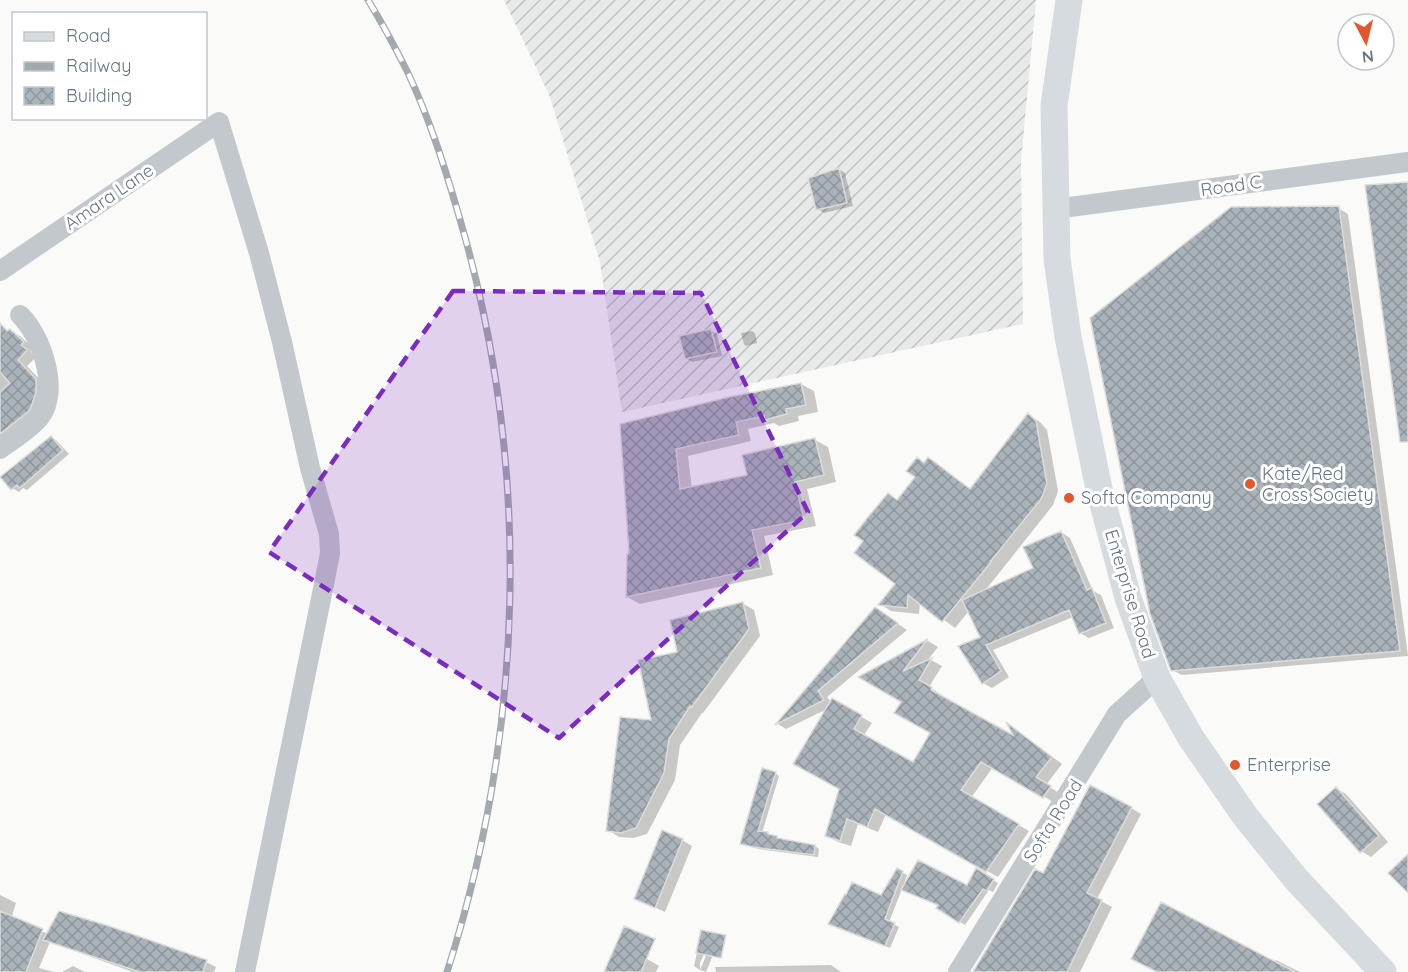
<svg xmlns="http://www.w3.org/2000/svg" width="1408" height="972" font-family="Quicksand,sans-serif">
	<defs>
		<pattern id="industrial-furrows" width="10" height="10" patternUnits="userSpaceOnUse" patternTransform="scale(1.5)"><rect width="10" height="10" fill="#e8e9e9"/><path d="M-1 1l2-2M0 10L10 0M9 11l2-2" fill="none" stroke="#c0c1c2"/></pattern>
		<pattern id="building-cross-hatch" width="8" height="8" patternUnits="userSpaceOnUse" patternTransform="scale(1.5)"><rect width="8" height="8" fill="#aab3b9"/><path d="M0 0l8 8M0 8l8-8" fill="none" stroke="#8e969c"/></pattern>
	</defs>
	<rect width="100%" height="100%" fill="#fafaf8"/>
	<path fill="url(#industrial-furrows)" d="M504 0H1036L1021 162 1023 324 622 412 600 262 550 97Z"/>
	<path fill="#0003" d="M839 169 845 173 853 206 824 213 818 209Z
		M1338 208 1348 214 1408 656 1182 675 1172 670Z
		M2 327 20 336 33 348 30 351 36 357 27 366 46 386 44 408 0 447V328Z
		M711 331 717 334 722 356 692 362 686 358Z
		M752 331 755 333 757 343 746 346 744 344 741 333Z
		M801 384 814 391 818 412 798 416 799 421 779 426 774 423 748 429 751 441 688 456 692 489 749 477 815 440 828 447 836 482 807 489 816 526 764 536 773 575 640 604 627 597 630 553 621 425Z
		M1028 415 1040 422 1047 430 1058 491 1053 505 984 592 1035 569 1061 532 1070 538 1093 591 1101 595 1114 628 1089 638 1080 633 1073 617 993 650 1009 677 992 688 983 683 982 637 969 611 955 628 920 602 919 614 891 611 880 604 897 584 865 541 888 495 898 501 929 459 971 489Z
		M51 437 57 441 69 454 27 490 23 488 19 492 12 488Z
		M742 603 754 610 760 636 703 713H702L680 745 675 780 647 834 633 838 619 837 608 830 653 722 679 653Z
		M876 609 907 630 827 697 831 702 832 700 872 723 864 735 913 765 932 733 903 701 861 677 928 641 938 647 926 662 931 660 942 666 929 687 942 695 941 697 1018 739 1017 731 1062 764 1046 785 1061 794 1055 803 993 767 971 798 1029 831 998 877 886 814 878 832 858 824 851 846 838 842 827 836 841 789 827 709 786 729 778 724Z
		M775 773 779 776 762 833 782 840 815 846 819 849 818 857 758 849 742 843Z
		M1337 789 1346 794 1388 842 1371 857 1361 851Z
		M1131 808 1141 814 1097 899 1112 907 1080 972H975L1044 875Z
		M682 840 692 846 665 912 636 899Z
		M897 870 907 875 904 884 905 885 968 887 976 870 998 883 993 892 989 890 965 925 938 908 940 905 902 889 889 922 899 927 890 948 834 926 882 897Z
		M0 895 16 903 12 916 48 934 206 962 216 967 214 972H133L50 942 39 968 54 972H0Z
		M702 931 713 934 700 963V970L694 966Z
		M715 935 720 938 706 972 700 970Z
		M647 959 659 966 656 972H606Z
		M1276 960 1300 972H1159L1275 963Z
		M831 965 841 972H716L715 967Z
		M73 966 85 972H62Z"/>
	<path fill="url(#building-cross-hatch)" stroke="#dcdcda" stroke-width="1.5" d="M839 168 847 203 816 210 808 178Z
		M1408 182V442H1400L1365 185Z
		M1339 206 1400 651 1171 671 1150 614 1090 318 1231 207Z
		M0 323 7 331 10 329 24 342 21 345 27 350 18 360 36 379V392L30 410 0 434V392L10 383 0 372Z
		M711 329 717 352 685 359 679 336Z
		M801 383 806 405 786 409 787 414 765 420 764 416 736 422 739 435 676 449 680 489 747 475 742 455 815 438 824 475 795 482 804 520 752 530 761 568 626 597 627 555 629 552 620 424 729 397Z
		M1028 413 1036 421 1047 484 1041 499 990 562 992 561 942 622 908 595 907 608 878 605 895 584 854 553 863 541 854 535 868 517 888 493 897 500 915 477 906 471 917 457 924 463 928 457 970 489Z
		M51 436 63 450 20 488 17 485 11 490 0 477Z
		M1061 531 1087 590 1092 588 1106 623 1079 634 1069 610 986 645 1001 671 982 684 958 646 980 637 962 600 1033 568 1023 547Z
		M743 602 749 629 691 708 690 706 669 739 664 773 636 828 621 833 606 831 620 717 651 720 638 660 677 652 670 620Z
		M875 607 898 623 818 691 824 700 775 725Z
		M928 639 903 671 932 658 919 680 932 687 931 690 1013 735 1006 722 1052 757 1036 777 1051 786 1043 798 981 762 961 790 1019 824 986 872 875 809 867 827 847 819 840 841 825 836 839 789 793 764 832 698 862 715 854 729 913 762 930 733 894 713 901 702 858 677Z
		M762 768 776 772 758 831 768 832V834L777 836V838L815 845 814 855 753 847 740 844Z
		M1090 785 1132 807 1087 893 1102 900 1067 972H973L1035 869 1043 873Z
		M1336 787 1379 836 1360 853 1317 804Z
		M662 830 683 839 655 908 634 899Z
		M1408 854V893L1388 873Z
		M918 860 967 885 976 868 994 879 987 891 983 889 959 923 936 908 938 905 901 890Z
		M897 868 903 871 885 919 895 923 885 946 828 924 845 894 846 895 852 882 881 895Z
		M1161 902 1295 972H1157L1131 959Z
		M0 911 43 929 26 972H0Z
		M59 911 109 926 207 960 203 972H140L43 940Z
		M624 926 655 939 641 972H604Z
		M701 930 726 935 721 958 696 953Z"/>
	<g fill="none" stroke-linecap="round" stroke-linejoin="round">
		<path stroke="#c3c8cc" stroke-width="20" d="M1055 209 1408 162
			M0 271 219 122 259 253 282 342 310 468 329 534 330 553 324 584 245 972
			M0 449C12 440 30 430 40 417 60 391 42 336 20 315
			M958 972 1117 714 1157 678"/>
		<path stroke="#d6dbdf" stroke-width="27" d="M1069 0 1054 106 1057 259 1068 337 1099 489 1128 598 1157 678 1191 738 1245 816 1296 879 1383 972"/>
		<defs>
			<path id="rail" d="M368 0C382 23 395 47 407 71 430 119 446 171 461 223 532 468 525 729 447 972"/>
		</defs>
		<use href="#rail" stroke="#a2aab0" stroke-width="7"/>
		<use href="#rail" stroke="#fff" stroke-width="4.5" stroke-dasharray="14" stroke-linecap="butt"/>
	</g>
	<path fill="#7b2cbf" fill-opacity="0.2" stroke="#7b2cbf" stroke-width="4.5" stroke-dasharray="12 8" stroke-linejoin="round" d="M453 291 701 293 808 512 559 738 269 552Z"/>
	<g fill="#e4572e" stroke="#fff" stroke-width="2">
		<circle cx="1250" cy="484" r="6"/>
		<circle cx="1069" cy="498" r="6"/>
		<circle cx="1235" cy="765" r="6"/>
	</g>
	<g text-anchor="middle" stroke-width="6" stroke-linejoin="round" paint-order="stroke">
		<g font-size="18" fill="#657683" stroke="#fff">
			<text transform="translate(1231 186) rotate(-8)" y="6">Road C</text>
			<text transform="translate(109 197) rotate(-34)" y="6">Amara Lane</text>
			<text transform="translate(1130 594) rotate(73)" y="6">Enterprise Road</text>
			<text transform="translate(1053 821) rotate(-58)" y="6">Softa Road</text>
		</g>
		<g font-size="18" fill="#657683" stroke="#fff" text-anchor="start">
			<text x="1262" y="480">Kate/Red<tspan x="1262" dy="21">Cross Society</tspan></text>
			<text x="1081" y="504">Softa Company</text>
			<text x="1247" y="771">Enterprise</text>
		</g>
	</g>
	<rect x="12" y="12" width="195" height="108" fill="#ffffff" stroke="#c1c8cd" stroke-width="1.5"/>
	<rect x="24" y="32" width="30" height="9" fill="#d6dbdf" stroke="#c1c8cd" stroke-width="1.5"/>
	<text x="66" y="42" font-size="18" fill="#657683">Road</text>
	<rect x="24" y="62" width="30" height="9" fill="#a2aab0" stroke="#c1c8cd" stroke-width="1.5"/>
	<text x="66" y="72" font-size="18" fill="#657683">Railway</text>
	<rect x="24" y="87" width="30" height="18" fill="url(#building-cross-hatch)" stroke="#c1c8cd" stroke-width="1.5"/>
	<text x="66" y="102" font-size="18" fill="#657683">Building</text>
	<g transform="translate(1366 42) rotate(173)"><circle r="28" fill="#ffffff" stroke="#c1c8cd" stroke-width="1.5"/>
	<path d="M0-4.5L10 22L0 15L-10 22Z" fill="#e4572e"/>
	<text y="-9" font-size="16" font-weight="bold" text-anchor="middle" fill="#657683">N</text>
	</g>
</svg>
